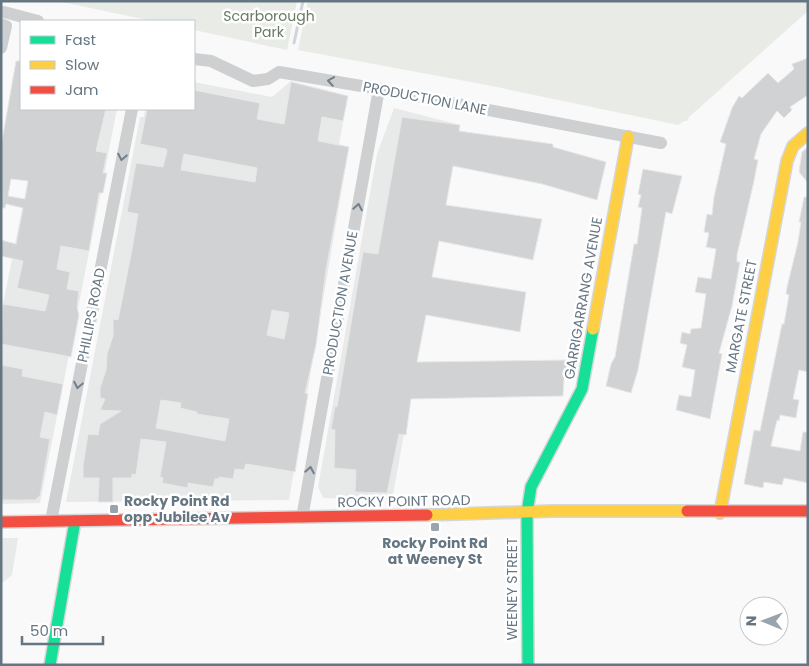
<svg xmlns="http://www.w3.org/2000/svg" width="809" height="666" font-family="Poppins,sans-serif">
	<rect width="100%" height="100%" fill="#f9f9f9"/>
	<path fill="#e8e9e9" d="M291 81 348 96 339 144 349 147 289 500 66 502 140 117H144L145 109H194V82L272 97Z
		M394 108 460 125 392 500 323 498 318 487 377 154Z
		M42 109H117L40 503 1 504V314Z
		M1 538H18L12 575 1 584Z"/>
	<path fill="#e8ebe6" d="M57 1H297L287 50 194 30V21H152Z
		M308 1H808V11L689 117 687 121H684L678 125 487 85 298 50Z"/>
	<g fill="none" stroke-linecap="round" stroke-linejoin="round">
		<path stroke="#ced6d9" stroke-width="3" d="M294 43 303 1"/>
	</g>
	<path fill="#d0d2d3" stroke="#e8e8e8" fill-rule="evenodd" d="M808 58V95L790 107 792 110 784 118 777 111 761 134 754 159 758 160 754 181 737 255V262H740L732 306 719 353 722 354 710 419 676 410 679 395 691 397 695 370 682 367 687 345 680 343 682 332 690 334 691 329 701 328 706 294 695 292 698 277 711 279 716 249 706 247 709 233 704 232 707 214 712 215 714 197 726 144 720 142 732 108 739 96 742 98 768 73 778 83 794 69 792 64Z
		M16 61H21V109H106L96 151 107 153 103 173H107L103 193H99L89 251 61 246 57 269 70 272 67 289 79 291 77 307 79 315 71 357 1 344 3 304 45 311 49 295 17 288 23 261 1 256V240L16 244 23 208 6 204 5 208H1V146ZM11 179 28 181 25 199 8 196Z
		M291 82 348 96 343 121 322 117 318 141 349 147 326 270 316 345 305 393 308 394 295 472 246 464 244 470 235 469 233 479 219 477V479H215L213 487 188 483V488L162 483 163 478 160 477 166 442 141 439 136 475 132 474V478H113V502H98L99 478H83V465L88 434 98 435 100 424 121 411 100 410 105 399 100 398V388L106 370 107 354 113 336V319L118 320 132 249 138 214 127 212 136 163 163 167 167 151 166 149 140 144 147 109H194V90L260 103 257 119 284 124ZM184 154 257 168 255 182 181 170ZM272 310 289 313 284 339 267 335ZM161 400 181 403 180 408 197 412V414L229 419 225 441 156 428Z
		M402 117 460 125 459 131 553 144V147L606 162 597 200 542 184 453 166 446 205 542 219 533 260 439 241 432 277 526 292 520 332 426 315 417 362 569 360 564 379 563 396 411 399 406 435 399 434 387 493 355 492 356 470 334 468 335 430 331 429 335 406 337 407 363 252 378 254Z
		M808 147V183L799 172 802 152Z
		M643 169 682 176 672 214 666 212 638 370 631 393 606 386 611 364 615 357 634 244H637L642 208 638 207 641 195 638 194Z
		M804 197H808V372L799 370 793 399 799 400 796 418 780 415 779 421 777 420 771 446 800 451 803 432H808V483L784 478 782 485 764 482 763 488 744 484 754 430 760 431 782 324H784L789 295 786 294 787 287 798 242 801 222H799Z
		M1 365 23 369 22 376 63 384 57 415 45 412 40 437 50 439 40 496 35 500H1Z"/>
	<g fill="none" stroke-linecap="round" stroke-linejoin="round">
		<defs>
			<path id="fast" d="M50 665 75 521
				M528 665 527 513 531 487 582 389 593 329"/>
			<path id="slow" d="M593 329 628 137
				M720 513 787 161 793 146 808 133
				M427 515 553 511H687"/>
			<path id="jam" d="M687 511H808
				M1 522 427 515"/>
		</defs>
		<use href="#fast" stroke="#d5d6d7" stroke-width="14"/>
		<use href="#slow" stroke="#d5d6d7" stroke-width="14"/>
		<use href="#jam" stroke="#d5d6d7" stroke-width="14"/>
		<path stroke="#cecfd0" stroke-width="12" d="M4 12 38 21
			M1 24 6 26 1 48
			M194 59 211 61 253 81 268 79 279 72 379 89 661 143
			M302 518 379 89
			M51 521 132 109"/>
		<use href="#fast" stroke="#16e098" stroke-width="11"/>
		<use href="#slow" stroke="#ffcf43" stroke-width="11"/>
		<use href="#jam" stroke="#f24e42" stroke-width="11"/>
	</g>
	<defs><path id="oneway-chevron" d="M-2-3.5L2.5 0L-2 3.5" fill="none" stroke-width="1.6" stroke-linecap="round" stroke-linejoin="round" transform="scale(1.25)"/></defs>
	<g stroke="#707f8b">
		<use href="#oneway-chevron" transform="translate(331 81) rotate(-171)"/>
		<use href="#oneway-chevron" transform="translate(122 157) rotate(101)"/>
		<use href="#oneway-chevron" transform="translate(358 207) rotate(-80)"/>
		<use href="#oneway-chevron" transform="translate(78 385) rotate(101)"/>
		<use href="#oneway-chevron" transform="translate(310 470) rotate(-80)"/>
	</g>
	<g fill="#99a4ac" stroke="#fff" stroke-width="2">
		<rect x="109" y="504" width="10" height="10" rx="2.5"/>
		<rect x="430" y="522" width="10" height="10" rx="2.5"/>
	</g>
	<g text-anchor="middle" stroke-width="5" stroke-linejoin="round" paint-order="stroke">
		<g font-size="14" fill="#687a64" stroke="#fff">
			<text x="269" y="21">Scarborough<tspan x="269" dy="16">Park</tspan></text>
		</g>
		<g font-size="14" fill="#657683" stroke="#fff">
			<text transform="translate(425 98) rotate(11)" y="5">PRODUCTION LANE</text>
			<text transform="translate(583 298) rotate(-80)" y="5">GARRIGARRANG AVENUE</text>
			<text transform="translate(340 303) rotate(-80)" y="5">PRODUCTION AVENUE</text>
			<text transform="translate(91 315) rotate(-79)" y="5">PHILLIPS ROAD</text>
			<text transform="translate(741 316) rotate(-79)" y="5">MARGATE STREET</text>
			<text transform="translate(404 501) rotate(-1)" y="5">ROCKY POINT ROAD</text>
			<text transform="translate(512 589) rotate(-90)" y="5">WEENEY STREET</text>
		</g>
		<g font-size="14" font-weight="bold" fill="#657683" stroke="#fff" text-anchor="start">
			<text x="124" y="506">Rocky Point Rd<tspan x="124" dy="16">opp Jubilee Av</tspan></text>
			<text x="435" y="548" text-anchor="middle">Rocky Point Rd<tspan x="435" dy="16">at Weeney St</tspan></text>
		</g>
	</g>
	<rect width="809" height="666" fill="none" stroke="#657683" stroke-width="5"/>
	<rect x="20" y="20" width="175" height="90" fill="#ffffff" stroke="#c1c8cd"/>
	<rect x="30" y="36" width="25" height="8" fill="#16e098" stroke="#c1c8cd"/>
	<text x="65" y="45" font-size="15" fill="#657683">Fast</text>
	<rect x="30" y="61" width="25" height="8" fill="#ffcf43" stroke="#c1c8cd"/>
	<text x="65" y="70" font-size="15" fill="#657683">Slow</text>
	<rect x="30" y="86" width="25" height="8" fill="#f24e42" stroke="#c1c8cd"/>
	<text x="65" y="95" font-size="15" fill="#657683">Jam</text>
	<g transform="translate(764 621) rotate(271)"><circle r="24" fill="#ffffff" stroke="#c1c8cd"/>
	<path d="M0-4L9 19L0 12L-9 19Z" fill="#99a4ac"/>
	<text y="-8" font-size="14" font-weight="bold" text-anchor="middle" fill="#657683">N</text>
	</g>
	<path d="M22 636v8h81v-8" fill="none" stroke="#657683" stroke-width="2.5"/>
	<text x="30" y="636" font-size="15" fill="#657683" stroke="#ffffff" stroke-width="4" paint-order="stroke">50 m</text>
</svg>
